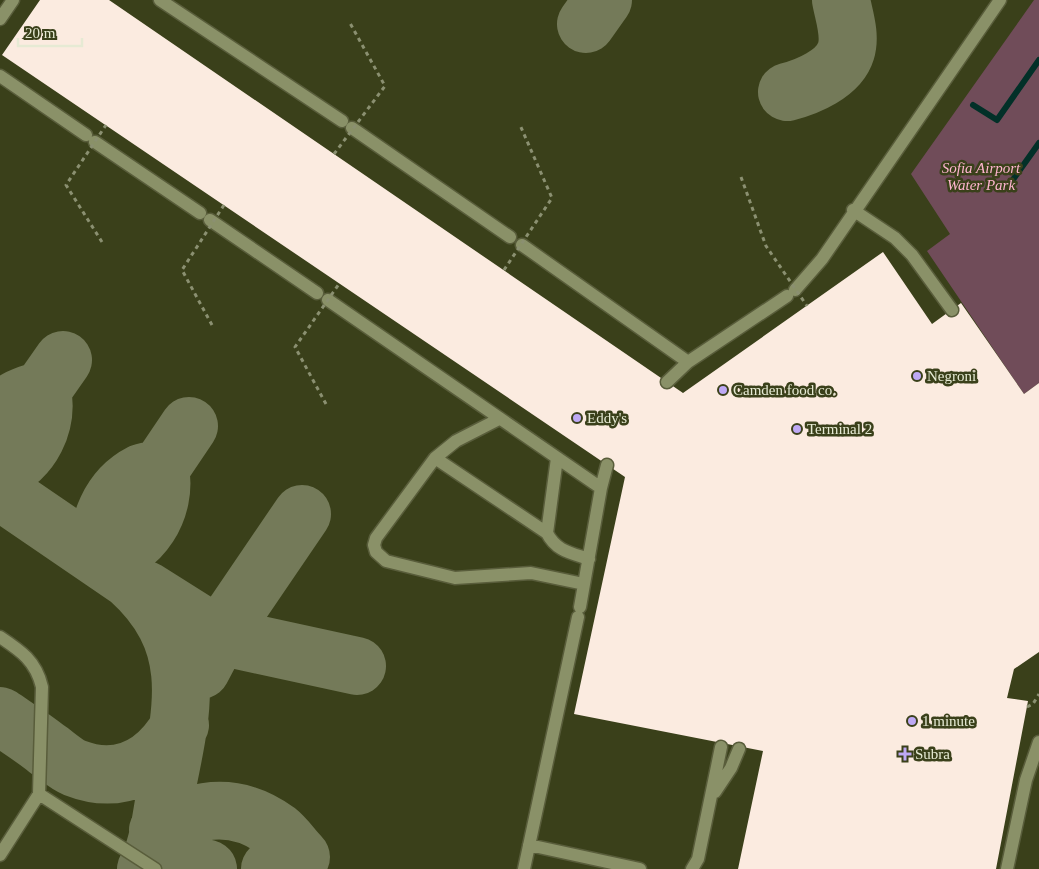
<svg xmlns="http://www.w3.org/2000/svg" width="1039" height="869" font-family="Georgia,serif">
	<rect width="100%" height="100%" fill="#3a401a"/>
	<path fill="#704c59" d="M1034 0H1039V383L1024 394 927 251 950 234 911 174Z"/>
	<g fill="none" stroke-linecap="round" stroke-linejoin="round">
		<path stroke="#023028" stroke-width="6" d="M973 105 997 120 1039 60
			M1012 181 1039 143"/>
		<path stroke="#747a59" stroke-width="58" d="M586 24 603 0
			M787 92C807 87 839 74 846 51 851 35 844 16 841 0
			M0 413C10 400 27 394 42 390L63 360
			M160 469C168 508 142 552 100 558 95 525 110 489 141 473 147 471 154 470 160 469L189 426
			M0 472C32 458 49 424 42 390
			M0 491 129 579C200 643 183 708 166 791 161 816 159 847 146 869
			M146 590 219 636 357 666
			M201 670 219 636 302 514
			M0 716C16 727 32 737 47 749 56 755 65 764 75 768 121 786 157 765 180 725
			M208 869C188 864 169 847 158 830 199 806 237 802 277 831 286 838 293 849 301 857L270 869"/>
	</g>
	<path fill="#fbebe0" d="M40 0H109L683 393 883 252 932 324 961 303 1024 394 1039 383V652L1014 669 1007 698 1028 701 996 869H738L763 751 574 714 625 477 2 55Z"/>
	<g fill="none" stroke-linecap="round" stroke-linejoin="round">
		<defs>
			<path id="service" d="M160 0 342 121
				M0 19 13 0
				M0 76 86 135
				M352 128 510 237
				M95 142 200 213
				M853 210 895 238 912 255 952 310
				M210 220 317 293
				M522 245 688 362 787 296
				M795 290 822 259 1000 0
				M328 300 601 488 580 607
				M667 382 688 362
				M499 419 456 441 435 458 376 538 374 545 376 552 386 561 455 578 531 573 584 584
				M435 458 547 533
				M557 458 547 533C556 551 571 553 589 559
				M601 488 607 465
				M0 637C21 651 36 661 42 687L39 794
				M715 792 731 768 739 749
				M529 845 640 869
				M0 855 39 794 155 869
				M524 869 578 617
				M692 869 698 859 721 747
				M1007 869 1026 780 1039 742"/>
		</defs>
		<use href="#service" stroke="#595d3b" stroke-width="15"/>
		<path stroke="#8b9071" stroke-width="3" stroke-dasharray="4 4" stroke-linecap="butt" d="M1027 707 1033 704 1039 694"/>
		<use href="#service" stroke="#8a9168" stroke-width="12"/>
		<path stroke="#8b9071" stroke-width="3" stroke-dasharray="4 4" stroke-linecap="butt" d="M334 154 385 86 350 23
			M741 177 766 246 807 306
			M102 242 66 185 106 125
			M504 270 552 198 520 125
			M212 325 182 270 224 205
			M326 404 295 347 339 284"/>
	</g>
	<g fill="#bea9f5" stroke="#3a401a" stroke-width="2">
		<circle cx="917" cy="376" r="5"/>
		<circle cx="723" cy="390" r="5"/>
		<circle cx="577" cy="418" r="5"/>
		<circle cx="797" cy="429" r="5"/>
		<circle cx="912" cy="721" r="5"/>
		<path d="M902.5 746.5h5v5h5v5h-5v5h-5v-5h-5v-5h5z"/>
	</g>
	<g text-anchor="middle" stroke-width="5" stroke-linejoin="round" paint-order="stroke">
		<g font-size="15" font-style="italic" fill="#feb5cf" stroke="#3a401a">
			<text x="981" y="173">Sofia Airport<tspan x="981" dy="17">Water Park</tspan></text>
		</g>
		<g font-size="15" fill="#e6ead4" stroke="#3a401a" text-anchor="start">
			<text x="927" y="381">Negroni</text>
			<text x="733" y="395">Camden food co.</text>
			<text x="587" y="423">Eddy's</text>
			<text x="807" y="434">Terminal 2</text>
			<text x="922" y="726">1 minute</text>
			<text x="915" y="759">Subra</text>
		</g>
	</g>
	<path d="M18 38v8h64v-8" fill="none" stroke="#e6ead4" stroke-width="2.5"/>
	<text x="25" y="38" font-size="15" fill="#e6ead4" stroke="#3a401a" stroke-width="4" paint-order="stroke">20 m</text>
</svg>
